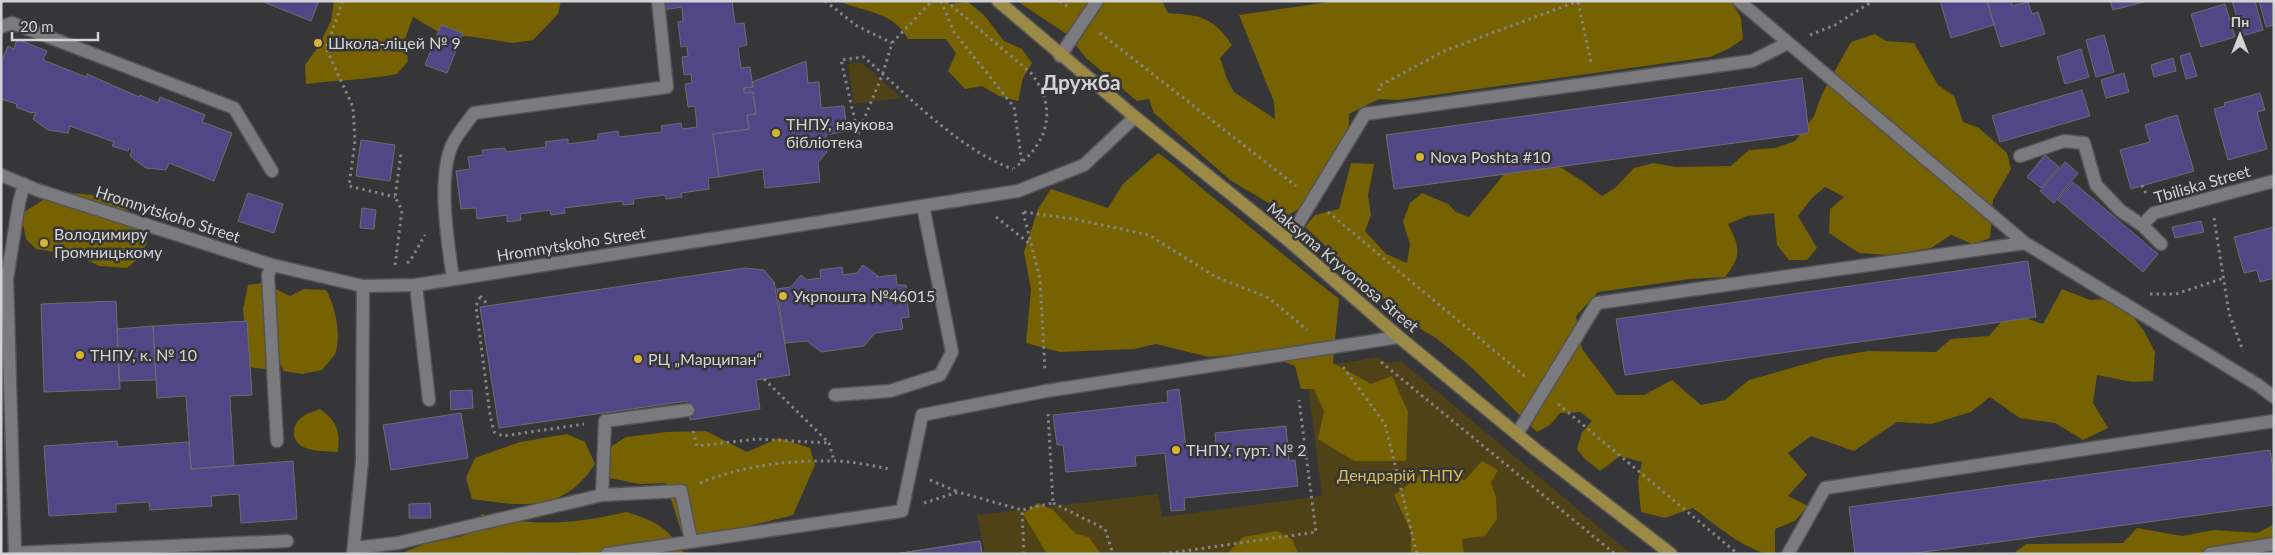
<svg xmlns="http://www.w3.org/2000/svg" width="2275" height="555" font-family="Lato,sans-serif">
	<rect width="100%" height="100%" fill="#363639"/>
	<path fill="#4e4216" d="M861 62 902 98 854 104 848 64Z
		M1379 357 1387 363 1401 361 1631 554H985L977 515 1158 494 1162 517 1322 496 1306 369Z"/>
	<path fill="#776201" d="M334 1H561L558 14 533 40 513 43 467 36 447 37 413 17 405 39 408 61 397 74C367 80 336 80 306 84L305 65 318 47 331 21Z
		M945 1 950 4 968 2 984 15 1004 41 1022 49 1032 63 1023 78 1018 101 999 96 982 86 965 89 948 71 956 53 946 39H908C893 11 867 13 841 2Z
		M1017 1H1162L1168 13C1200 15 1213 17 1232 45L1220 58 1227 79 1234 92 1275 119 1274 102 1239 15 1336 1H1731L1741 18 1743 39 1728 49 1710 57 1398 100 1379 99 1349 114V131L1312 187 1305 205 1289 215 1230 180 1154 113 1149 99 1137 101 1086 58 1068 35Z
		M1875 34 1886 41 1914 43 1938 85 1954 96 1963 122 1979 128 2007 153 2011 169 1993 200 1990 238 1973 244 1951 235 1931 248 1889 255 1859 253 1829 233 1830 209 1844 197 1825 187 1812 198 1798 216 1817 248 1807 260H1789L1777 245 1774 213 1747 216 1728 224C1740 247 1742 256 1725 277L1690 279 1598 292 1576 316 1582 349 1617 395H1644L1672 380 1701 405 1725 400 1749 380 1827 358 1868 351 1936 352 1951 339 1989 336 2009 313 2043 324 2062 289 2090 300 2105 299 2131 314 2144 331 2155 352 2153 381 2132 382 2097 375 2093 403 2108 428 2083 440 2055 423 2020 418 1990 397 1971 412 1931 424 1897 422 1854 451 1811 436 1788 453 1807 475 1788 496 1808 506 1795 521 1775 529V554C1748 554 1715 524 1693 508L1665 518 1641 512 1638 481 1642 462 1620 456 1600 471 1585 459 1577 449 1582 432 1592 421 1580 412 1560 413 1550 425 1537 432 1469 365 1436 338 1410 323 1305 227 1315 215 1339 209 1351 163 1374 164 1368 195 1371 215 1365 231 1386 254 1407 263 1410 244 1403 222 1410 203 1422 193 1448 204 1456 212 1469 217 1510 167 1552 162 1582 181 1602 196 1615 188 1634 168 1654 163 1675 167 1731 166 1749 150 1775 148 1795 141 1814 116 1822 94 1851 42Z
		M1158 153C1180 168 1199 187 1220 203 1260 235 1299 268 1339 299L1333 363 1371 384 1392 376 1408 412 1406 461H1354L1318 439 1324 411 1314 389H1301L1295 366 1261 353 1209 357 1156 344 1134 349 1060 352 1026 343 1031 289 1024 252 1038 209 1051 189 1108 208 1123 184Z
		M64 193C109 195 130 197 147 243L139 258 127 268 99 266 80 256 36 249 26 239 21 214 43 200Z
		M263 283 290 296 304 289 326 290C335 305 341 333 336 351 335 357 326 364 322 370L302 374 284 371 279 361 265 369 249 367 243 309 248 285Z
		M320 409C338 422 340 432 338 452 328 451 316 452 306 448 289 442 291 423 305 415 310 412 316 411 320 409Z
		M706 431 747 452 779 438 810 448 815 465 793 515 716 534H682L666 483 640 484 609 478V448L626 437 667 432Z
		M567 434 585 442 595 464C562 514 524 506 472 499L466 478 475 458 520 442Z
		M1482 461 1498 470 1491 483 1496 497 1497 519 1485 536 1462 539 1464 554H1411V532L1394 495 1422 474 1465 480Z
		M1038 503 1053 510 1076 534 1089 537 1101 554H1047L1023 514Z
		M626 512C657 521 666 527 685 554H581V552L399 554 425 544 463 536 482 514C533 527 575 524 626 512Z
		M2274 524V554H2013L2026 544 2123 543 2137 528 2182 536 2214 530 2258 533Z
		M1277 531 1292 539 1297 551 1296 554H1227L1243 537Z"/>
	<path fill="#514787" stroke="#6c6c6f" d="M261 1H319L311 21Z
		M662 1H732L735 24 744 23 747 45 738 47 741 68 750 67 753 87 744 88V93L753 92 756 114 747 115 749 129 713 134 719 177 708 178 709 189 681 193 682 197 666 199 665 195 633 199 634 204 623 205 622 201 564 208 565 213 551 215 550 210 520 214 521 220 507 222V215L477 219 476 208 461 209 456 171 470 169 468 157 483 155 482 150 505 148 506 152 546 147 545 142 568 139V144L598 140V134L618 131 619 137 662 132 661 126 681 123 682 129 697 127 695 106 688 107 685 84 692 83 691 74 684 75 682 57 688 56 687 46 681 47 678 22 683 21 682 7 663 10Z
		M1940 1H1987L1994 25 1951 38Z
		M1987 1H2011L2012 6 2028 2 2032 14 2038 12 2045 34 2001 47Z
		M2110 1H2144V2L2113 10Z
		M2232 1H2255L2263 30 2242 36Z
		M2259 1H2274V25L2266 27Z
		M2225 4 2235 37 2201 47 2191 14Z
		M441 25 463 33 447 73 425 65Z
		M2104 35 2114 72 2096 77 2086 40Z
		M17 39 47 51 43 60 86 77 87 74 139 97 140 95 158 103 160 97 205 115 202 122 232 133 214 181 169 163 166 170 146 168 130 156 132 149 129 148 128 151 112 146 114 142 70 126 68 133 48 130 33 119 36 112 31 113 16 107 17 104 1 99V63L8 46 14 49Z
		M2081 49 2089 77 2065 84 2057 57Z
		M2190 53 2197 76 2186 79 2180 56Z
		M2173 58 2176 71 2154 77 2151 65Z
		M806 61 808 83 819 82 821 108 844 106 847 131 826 135 827 152 818 162 820 182 765 188 763 169 719 177 713 134 749 129 747 115 756 114 753 92 744 93V88L753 87 752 82Z
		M2124 73 2129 92 2106 98 2101 80Z
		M1802 78 1809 133 1394 189 1386 135Z
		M2082 90 2090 116 2000 142 1992 116Z
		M2260 93 2265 110 2257 112 2267 149 2228 160 2214 109 2225 106 2224 103Z
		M2177 115 2194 171 2131 189 2120 150 2150 142 2145 125Z
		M361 140 395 145 390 181 356 176Z
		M2045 155 2059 167 2041 188 2027 177Z
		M2065 162 2078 173 2054 203 2040 191Z
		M2073 182 2158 254 2143 272 2058 200Z
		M248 193 283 204 274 233 238 221Z
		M362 208 376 210 374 229 360 228Z
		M2201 221 2204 232 2175 238 2172 227Z
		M2274 227V278L2260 282 2257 270 2244 273 2234 237Z
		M2028 261 2036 317 1625 375 1616 319Z
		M863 265 878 276 876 277 896 275 897 285H906L909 317 901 318 903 329 875 333 864 346 821 352 807 341 785 343 777 289 791 287 801 275 807 280 821 278 820 270 842 267 843 275 857 273Z
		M745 268 764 270 774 282 790 375 756 380 760 409 690 420 687 401 499 428 480 307Z
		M116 301 120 389 44 392 41 304Z
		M247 321 252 395 230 396 234 466 191 469 186 396 157 398 153 326Z
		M153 326 156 380 119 381 117 329Z
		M1179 389 1186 448 1216 445 1215 433 1286 426 1289 461 1295 460 1298 486 1184 498 1185 510 1171 511 1165 453 1135 456 1136 466 1066 472 1063 445H1057L1053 415 1168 402 1167 391Z
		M472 390 473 408 451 410 450 391Z
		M461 413 468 458 391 470 383 425Z
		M117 441 118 447 189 442 191 469 293 461 297 519 241 523 239 494 211 496 212 506 150 510 149 502 116 504V512L49 516 44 446Z
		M2270 450 2274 477V505L1909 554H1855L1849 507Z
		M430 503 431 518H409V504Z
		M980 541 982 554H895Z
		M980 541 982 554H895Z"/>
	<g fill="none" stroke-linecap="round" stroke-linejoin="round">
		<defs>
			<path id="service" d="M1739 1 2025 243 2258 385 2274 397
				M1 27 12 23 234 108 272 171
				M1060 56 1097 1
				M2020 156 2064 141 2084 143 2096 185 2121 211 2142 225 2161 244
				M24 184 19 203 7 279 15 553 287 541
				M1288 240 1365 114 1752 61 1786 44
				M272 265 268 275 277 441
				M453 279C448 243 437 179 452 145 457 134 467 123 474 113L667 87 658 1
				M416 285 429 400
				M835 395 890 391 940 375 952 352 923 206
				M1517 434 1597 303 2025 243
				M602 495 605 421 688 410
				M354 548 398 543 602 495 681 491 691 540
				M353 554 362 461 363 286
				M607 554 902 511 922 415 1046 391 1399 337
				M1788 554 1825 488 2274 421
				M2210 554 2274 544"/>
			<path id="minor" d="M1 175 37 190 272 265 363 286 416 285 1018 191 1084 165 1135 117
				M2142 225 2154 213 2274 181"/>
			<path id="primary" d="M998 1 1135 117 1288 240 1399 337 1535 449 1671 554"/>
		</defs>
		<use href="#service" stroke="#545456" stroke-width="15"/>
		<use href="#minor" stroke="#545456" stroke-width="15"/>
		<use href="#primary" stroke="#545456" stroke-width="15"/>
		<path stroke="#848487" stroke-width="3" stroke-dasharray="2.5 4" stroke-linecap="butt" d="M343 1 326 48 353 107 355 141 349 186 395 197
			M825 1 857 26 892 43
			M941 1 954 32 1014 107 1022 162
			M946 1 1031 73C1058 107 1049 144 1014 168
			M1060 1 1068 7
			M1578 2 1591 62
			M1100 33 1296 186
			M1810 35 1835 25 1873 1
			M1379 91V86L1444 51 1578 1
			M858 134 841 60 864 57C906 94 961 151 1013 169
			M858 134 883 73 892 43 932 1
			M2142 185 2146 194
			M1023 212 1040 279 1045 371
			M1024 212 1074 219 1149 235 1214 276 1269 298 1307 330
			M1328 212 1527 378
			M996 217 1030 244
			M2214 218 2229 313 2243 351
			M407 263 410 261 425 235
			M395 265 402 210 395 197 401 154
			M2150 294H2176L2224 278
			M480 296 488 305
			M480 297 476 306 490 415 494 432 503 436 584 424
			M1381 362 1615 554
			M1343 367 1385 424 1417 554
			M764 379 829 443 834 461
			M1558 404 1738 554
			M693 431 697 446 757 439 829 443
			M930 480 958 492
			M700 483C741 466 788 460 833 461 852 461 872 466 890 469
			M924 503 958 492 1022 510
			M1053 503 1105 529 1113 554
			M1024 554 1022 510 1053 503 1048 412
			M1163 554 1316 532 1299 400"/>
		<use href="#service" stroke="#7b7b7f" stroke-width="12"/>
		<use href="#minor" stroke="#7b7b7f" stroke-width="12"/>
		<use href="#primary" stroke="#9a8a45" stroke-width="12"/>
	</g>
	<g fill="#d5b535" stroke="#363639" stroke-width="2">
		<circle cx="318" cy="43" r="5"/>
		<circle cx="776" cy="133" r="5"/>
		<circle cx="1420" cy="157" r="5"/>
		<circle cx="44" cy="243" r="5"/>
		<circle cx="783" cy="296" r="5"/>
		<circle cx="80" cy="355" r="5"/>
		<circle cx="638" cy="359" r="5"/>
		<circle cx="1176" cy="450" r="5"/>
	</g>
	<g text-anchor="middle" stroke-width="5" stroke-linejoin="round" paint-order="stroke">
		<g font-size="16" fill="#d3d3d5" stroke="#363639" text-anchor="start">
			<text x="328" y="49">Школа-ліцей № 9</text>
			<text x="786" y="130">ТНПУ, наукова<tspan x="786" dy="18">бібліотека</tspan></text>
			<text x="1430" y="163">Nova Poshta #10</text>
			<text x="54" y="240">Володимиру<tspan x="54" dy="18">Громницькому</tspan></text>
			<text x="793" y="302">Укрпошта №46015</text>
			<text x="90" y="361">ТНПУ, к. № 10</text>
			<text x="648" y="365">РЦ „Марципан“</text>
			<text x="1186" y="456">ТНПУ, гурт. № 2</text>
		</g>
		<g font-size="16" fill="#d3d3d5" stroke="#363639">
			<text transform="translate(2202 184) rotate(-16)" y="6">Tbiliska Street</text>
			<text transform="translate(168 214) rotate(18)" y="6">Hromnytskoho Street</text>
			<text transform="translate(571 244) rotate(-9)" y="6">Hromnytskoho Street</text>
			<text transform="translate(1343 267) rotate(40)" y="6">Maksyma Kryvonosa Street</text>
		</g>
		<g font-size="16" fill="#d9bc4d" stroke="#363639">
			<text x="1400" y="481">Дендрарій ТНПУ</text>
		</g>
		<g font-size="21" font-weight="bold" fill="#d3d3d5" stroke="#363639">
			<text x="1081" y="90">Дружба</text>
		</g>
	</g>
	<rect width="2275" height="555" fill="none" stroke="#d3d3d5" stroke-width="5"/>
	<g transform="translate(2240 35)" stroke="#363639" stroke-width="4" paint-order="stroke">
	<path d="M0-4L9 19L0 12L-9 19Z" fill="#d3d3d5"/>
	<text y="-8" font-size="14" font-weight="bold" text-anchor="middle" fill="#d3d3d5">Пн</text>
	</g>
	<path d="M12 32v8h86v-8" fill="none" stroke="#d3d3d5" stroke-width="2.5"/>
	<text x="20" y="32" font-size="15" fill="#d3d3d5" stroke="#363639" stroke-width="4" paint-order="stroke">20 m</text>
</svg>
